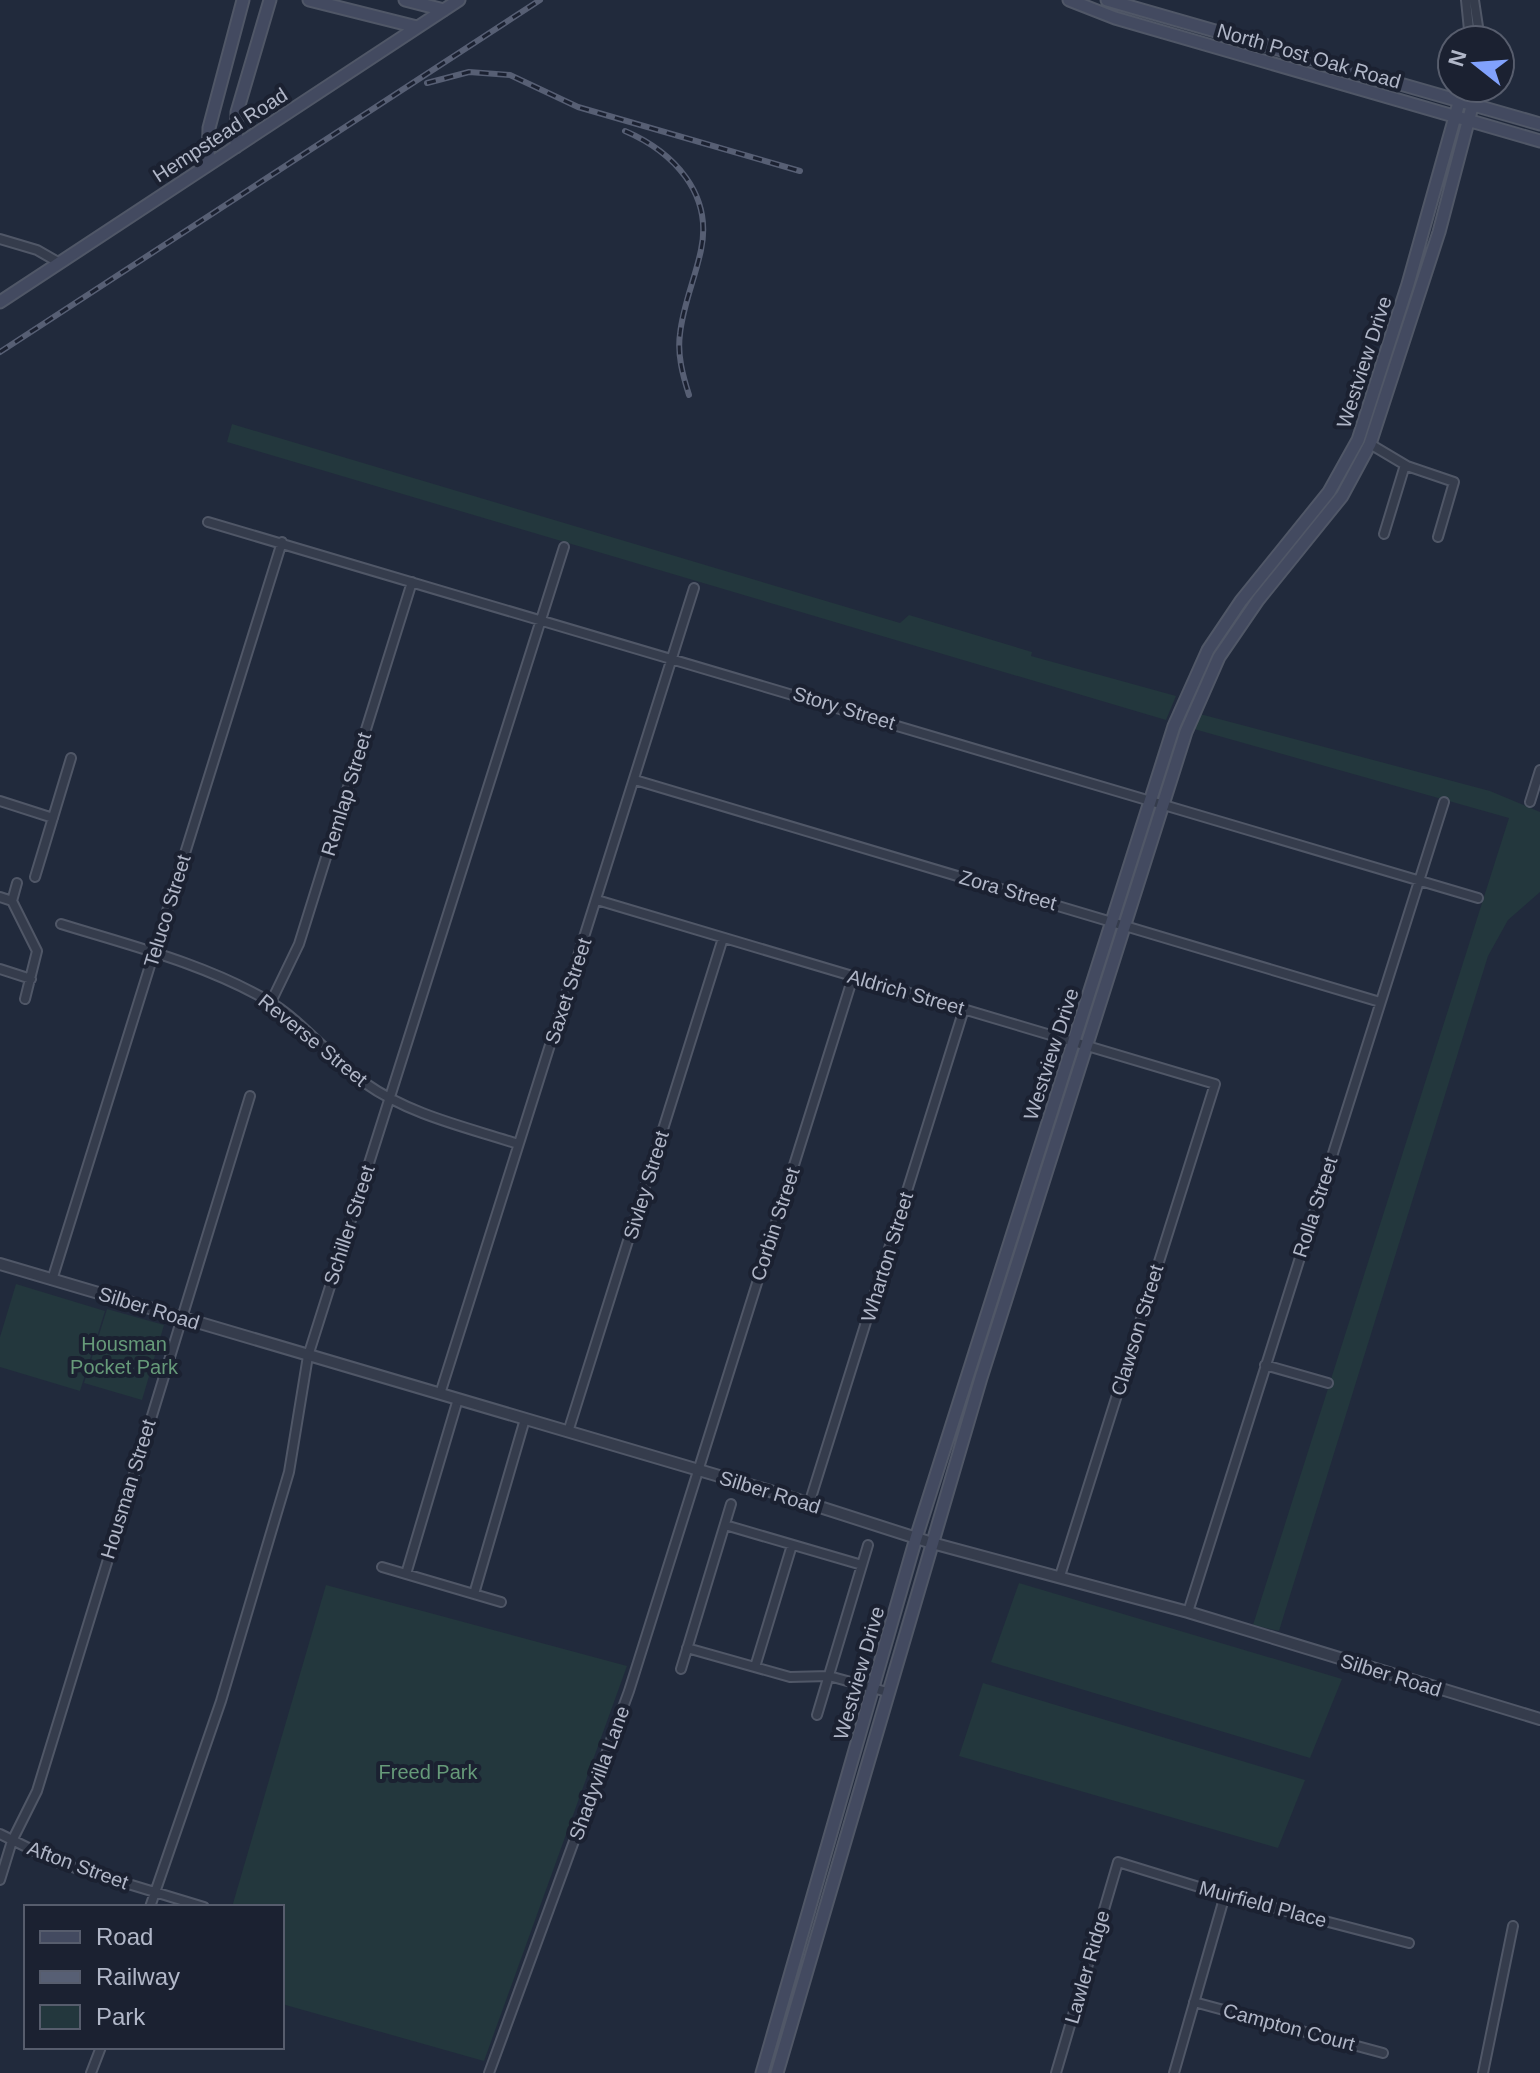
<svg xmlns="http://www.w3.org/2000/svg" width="1540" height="2073" font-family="Arial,sans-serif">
	<rect width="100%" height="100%" fill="#212a3c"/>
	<path fill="#23373d" d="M232 424 900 623 909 615 1032 652 1031 656 1176 696 1166 720 227 442Z
		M1200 714 1490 791 1540 812V892L1508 920 1488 956 1279 1631 1253 1625 1509 818 1194 729Z
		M16 1284 105 1311 80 1391 0 1367V1337Z
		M107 1309 164 1325 142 1400 84 1383Z
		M1019 1583 1342 1679 1310 1758 991 1662Z
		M326 1585 627 1666 484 2061 282 2004V1907H232Z
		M983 1683 1305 1780 1278 1848 959 1756Z"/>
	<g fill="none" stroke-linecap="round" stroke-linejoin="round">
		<defs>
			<path id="minor" d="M1466 0 1470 40
				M1474 0 1480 40
				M1473 103 1477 88
				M0 239 37 250 58 262
				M1370 444 1407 466 1454 482 1438 537
				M208 522 1478 898
				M1384 534 1405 465
				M635 780 1380 1002
				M0 801 53 818
				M1530 802 1540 770
				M35 877 71 758
				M0 897 12 901 37 951 25 999
				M597 900 1215 1084 1060 1576
				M12 901 17 883
				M61 924C132 946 202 963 267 1000 303 1021 331 1059 365 1083 410 1115 466 1127 518 1144
				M0 969 31 979
				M271 1002 299 944 412 582
				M52 1280 282 542
				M1265 1365 1328 1383
				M440 1394 694 588
				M568 1432 723 938
				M809 1504 964 1009
				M725 1525 862 1565
				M382 1567 501 1602
				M406 1574 458 1399
				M474 1594 525 1419
				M1188 1612 1444 802
				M687 1648 790 1677 829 1676 887 1692
				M755 1667 792 1545
				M681 1669 731 1504
				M817 1715 868 1545
				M0 1834 59 1863 204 1907
				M0 1880 12 1841 37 1791 250 1096
				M150 1907 221 1701 289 1472 308 1356 564 547
				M1194 2002 1383 2053
				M91 2073 101 2047
				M489 2073 629 1691 853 977
				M1056 2073 1118 1862 1225 1895 1409 1943
				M1174 2073 1225 1895
				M1483 2073 1513 1926"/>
			<path id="tertiary" d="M0 1264 770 1491 932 1543 1188 1612 1540 1719"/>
			<path id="secondary" d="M309 0 417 27
				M405 0 444 10
				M1069 0 1115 18 1540 141
				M1107 0 1540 124
				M236 147 237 112 270 0
				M208 165 209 128 243 0
				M0 302 459 0
				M762 2073 916 1538 1174 726 1208 650 1241 601 1329 492 1358 440 1408 284 1460 99
				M777 2073 981 1378 1186 732 1219 657 1258 600 1342 496 1370 444 1439 232 1473 103"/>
		</defs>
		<use href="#minor" stroke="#505767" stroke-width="12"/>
		<use href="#tertiary" stroke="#505767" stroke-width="14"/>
		<use href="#secondary" stroke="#505767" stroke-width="15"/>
		<use href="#minor" stroke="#353c4c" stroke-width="8"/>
		<use href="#tertiary" stroke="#353c4c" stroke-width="10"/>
		<use href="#secondary" stroke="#434a60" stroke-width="11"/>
		<defs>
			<path id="rail" d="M427 83 469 72 510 75 578 107 800 171
				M625 131C674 152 713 194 701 250 695 279 683 305 680 334 677 355 683 376 689 395
				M0 352 540 0"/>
		</defs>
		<use href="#rail" stroke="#575f74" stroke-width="6"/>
		<use href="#rail" stroke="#1b2131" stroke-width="3" stroke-dasharray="9" stroke-linecap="butt"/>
	</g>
	<g text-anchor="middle" stroke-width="8" stroke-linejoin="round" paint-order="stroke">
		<g font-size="20" fill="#b1b7c8" stroke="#1b2131">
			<text transform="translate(1309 56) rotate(16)" y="7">North Post Oak Road</text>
			<text transform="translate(220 135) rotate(-33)" y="7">Hempstead Road</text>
			<text transform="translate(1364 362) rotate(-72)" y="7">Westview Drive</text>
			<text transform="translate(844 708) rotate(17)" y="7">Story Street</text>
			<text transform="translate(346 794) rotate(-73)" y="7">Remlap Street</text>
			<text transform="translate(1008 890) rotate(16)" y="7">Zora Street</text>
			<text transform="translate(167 911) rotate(-73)" y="7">Teluco Street</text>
			<text transform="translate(568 991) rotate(-72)" y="7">Saxet Street</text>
			<text transform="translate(906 992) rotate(16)" y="7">Aldrich Street</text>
			<text transform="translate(313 1040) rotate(39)" y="7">Reverse Street</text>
			<text transform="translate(1051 1054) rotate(-72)" y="7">Westview Drive</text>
			<text transform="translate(646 1185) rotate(-73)" y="7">Sivley Street</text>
			<text transform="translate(1315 1207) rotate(-72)" y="7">Rolla Street</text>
			<text transform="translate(775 1224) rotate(-72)" y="7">Corbin Street</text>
			<text transform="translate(349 1225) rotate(-72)" y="7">Schiller Street</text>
			<text transform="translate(887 1257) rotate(-73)" y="7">Wharton Street</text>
			<text transform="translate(149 1308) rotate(17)" y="7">Silber Road</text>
			<text transform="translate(1137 1330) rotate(-73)" y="7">Clawson Street</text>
			<text transform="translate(128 1489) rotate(-73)" y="7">Housman Street</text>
			<text transform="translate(770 1492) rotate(17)" y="7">Silber Road</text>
			<text transform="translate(859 1673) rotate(-74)" y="7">Westview Drive</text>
			<text transform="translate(1391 1675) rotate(17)" y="7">Silber Road</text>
			<text transform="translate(599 1773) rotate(-70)" y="7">Shadyvilla Lane</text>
			<text transform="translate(78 1865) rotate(20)" y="7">Afton Street</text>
			<text transform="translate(1263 1904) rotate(15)" y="7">Muirfield Place</text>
			<text transform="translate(1087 1967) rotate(-74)" y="7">Lawler Ridge</text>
			<text transform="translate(1289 2027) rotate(15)" y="7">Campton Court</text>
		</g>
		<g font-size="20" fill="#669a79" stroke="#1b2131">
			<text x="124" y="1351">Housman<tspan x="124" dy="23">Pocket Park</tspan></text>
			<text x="428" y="1779">Freed Park</text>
		</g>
	</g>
	<rect x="24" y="1905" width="260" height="144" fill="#1b2131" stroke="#575d6d" stroke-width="2"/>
	<rect x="40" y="1931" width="40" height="12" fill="#434a60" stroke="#575d6d" stroke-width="2"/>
	<text x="96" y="1945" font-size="24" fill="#b1b7c8">Road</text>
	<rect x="40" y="1971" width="40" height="12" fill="#575f74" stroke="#575d6d" stroke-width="2"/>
	<text x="96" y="1985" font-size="24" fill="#b1b7c8">Railway</text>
	<rect x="40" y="2005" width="40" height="24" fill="#23373d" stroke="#575d6d" stroke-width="2"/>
	<text x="96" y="2025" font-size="24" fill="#b1b7c8">Park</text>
	<g transform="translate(1476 64) rotate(287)"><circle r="38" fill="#1b2131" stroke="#575d6d" stroke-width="2"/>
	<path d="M0-6L14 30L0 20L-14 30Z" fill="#81a2fd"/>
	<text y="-12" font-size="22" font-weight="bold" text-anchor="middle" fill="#b1b7c8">N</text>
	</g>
</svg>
